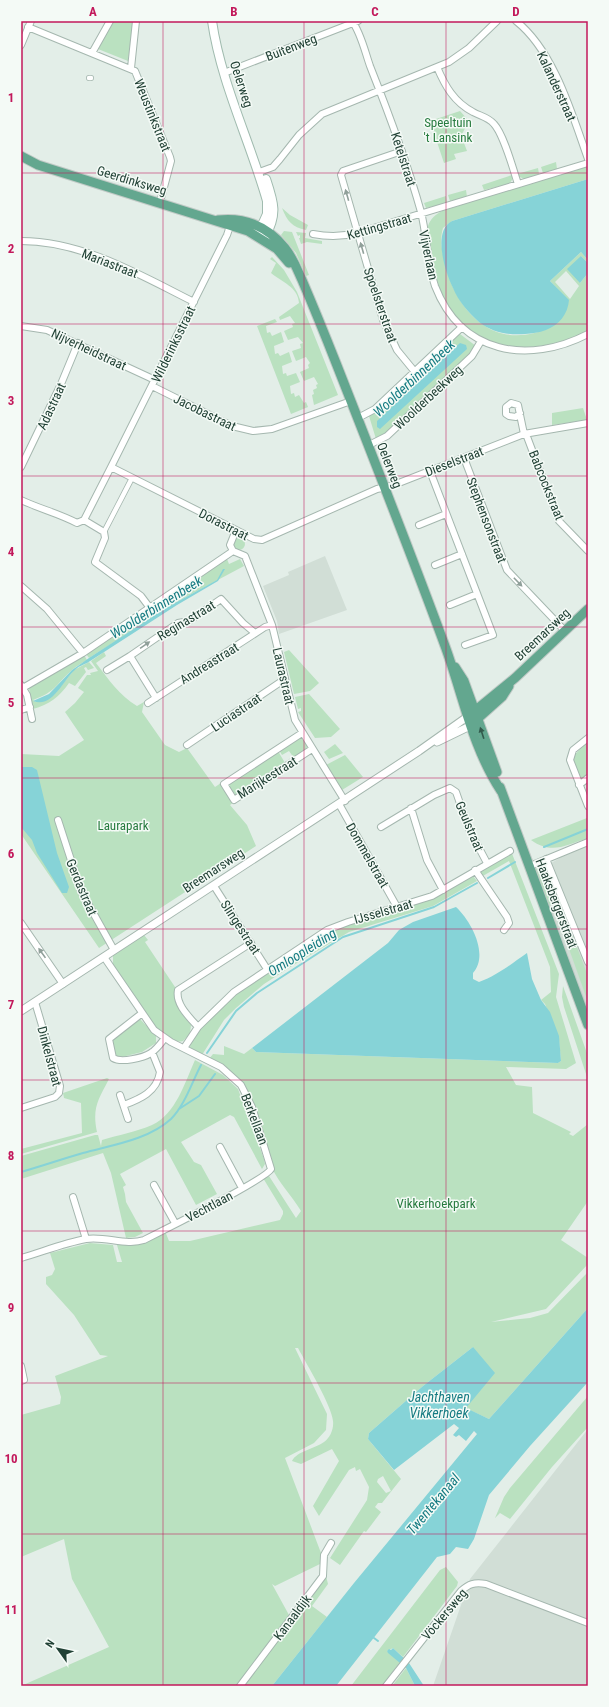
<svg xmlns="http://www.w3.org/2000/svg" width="609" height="1707" font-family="'Roboto Condensed',sans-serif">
	<rect width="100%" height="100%" fill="#e3eee8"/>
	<path fill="#d1ded6" d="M325 556 347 610 279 634 277 621 263 586 289 575 288 572Z
		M588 841V1021L533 874Z
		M588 1429V1686H433L470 1579Z"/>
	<path fill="#bae1c0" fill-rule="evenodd" d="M113 21H133L128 61 98 49Z
		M460 111 469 121 462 134 469 138 468 142 464 143 467 151 454 154 456 159 444 163 430 121Z
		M556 162 557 169 543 173 541 167Z
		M588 165V179L452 221 443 228C439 241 443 255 446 268 453 294 470 322 497 332 521 341 567 331 568 300L550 281 581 252 588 260V263L581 256 580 283 588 273V331C555 346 521 354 485 339 469 333 455 317 446 302 437 287 424 243 428 226 430 219 436 214 442 211ZM566 271 579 286 570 299 555 282Z
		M538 168 539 174 524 179 518 176 517 174Z
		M512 175V180L509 184 484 190 482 185Z
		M466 190 467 197 450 201 448 195Z
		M446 196 447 203 426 208 424 203Z
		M282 208 290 215 308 225 306 230C292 227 287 221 282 208Z
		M284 231 292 232 309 275 306 276 296 253 281 235Z
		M296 232 306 233 305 238 322 241V244L307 242 301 244 299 238H300V235L298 236Z
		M272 257 284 270 297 292 338 395 314 405 312 395 314 394 313 390 317 388 316 385 318 384 314 377 304 381 300 372 309 368 308 365 310 363 306 357 296 361 292 351 301 348 300 344 303 343 298 337 288 340 284 331 293 327 292 324 295 323 290 316 280 320 279 317 299 303C298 287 282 282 271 273L276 263 270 259Z
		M275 319 277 322 266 326 267 333 270 332 272 336 281 332 284 342 274 346 275 354 278 353 280 356 289 352 292 362 282 366 283 374 286 373 287 376 296 373 300 382 290 386 291 394 294 393 295 397 299 395 304 403 306 402 308 407 291 414 257 326Z
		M460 334 476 346 470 354 386 433 376 439 369 416Z
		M583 408 587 420 552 425V413Z
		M233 544a6 6 0 1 1 12 0a6 6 0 1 1-12 0Z
		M227 559 229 564 240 559 244 566 184 598 89 658 86 654Z
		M289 650 319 683 310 691 294 694 284 652Z
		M104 652 106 656 96 663C109 680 119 695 137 706L144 702 142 712 165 745 179 752 187 748 215 787 221 783 234 802 230 805 247 825 256 846 99 948 21 834V754L59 756 84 740 65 712 75 703 84 692 78 688 87 675H91L90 673 98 671 91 661Z
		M84 655 87 660C82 663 76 666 72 670 55 685 57 691 33 700L36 702 57 691 74 670 89 662 94 668 88 670 86 667 84 668 86 672 75 686 69 683C60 696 49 705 33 709L29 688Z
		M309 694 340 729 331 737 315 738 298 712 301 711V708L298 709 295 697Z
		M299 738C304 739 309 745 306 751L294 758 289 751 282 755 279 750Z
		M588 742V775L580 780 573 763V756Z
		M335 744 343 753 329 759 324 752Z
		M278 751 285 763 240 791V794L236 795 229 787 230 782Z
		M345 755 363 777 342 790 326 765Z
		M587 818 588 838C566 845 552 855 531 840Z
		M511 851 559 974 556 997 576 1063 566 1069 506 1067 516 1085 532 1087 533 1113 571 1132 569 1134 573 1136 588 1124V1201L561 1240 588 1258V1264L546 1309 491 1322 530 1318 548 1313 588 1272V1308L489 1419 465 1408 473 1347 423 1386 369 1433 368 1439 401 1479 382 1503H378L375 1507 381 1512 366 1532 364 1531 340 1565 330 1558 367 1500 369 1487 360 1469 356 1471 355 1467 349 1470 319 1516 313 1506 339 1461 332 1449 301 1464 292 1461C297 1451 314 1449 324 1442 330 1438 334 1429 333 1421 332 1406 306 1363 298 1348H295L327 1414 326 1430 314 1443 285 1458 321 1553 320 1564 275 1586 272 1584 289 1615 236 1686H21L109 1647 72 1579 64 1539 21 1557V1415L60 1404 61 1397 55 1376 108 1356 100 1355 74 1315 46 1284V1277L52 1275 55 1269 50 1253 90 1243 113 1245 117 1262H122L117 1245H136L165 1231 169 1241H190L280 1220 283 1214V1211L263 1178 269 1176 296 1218 301 1211C292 1196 279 1183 272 1168 252 1123 263 1081 209 1059L213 1054 224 1055V1046L244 1054 252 1048 256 1052 558 1063 561 1061 559 1040 545 1004 541 1000 551 992 550 967 509 861 481 877 476 870ZM383 1476 391 1491 386 1493 377 1482 378 1479Z
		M542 865 548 872 588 976V1002L553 904 547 905 534 870Z
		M473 876 477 881 433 906 349 932 292 966 264 984 236 1008 224 1020 202 1055 190 1049C188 1036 223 1003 233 995 263 973 295 954 326 934L339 928 431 899Z
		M144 935 148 940 145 942 175 987 176 1001 191 1025 190 1034 183 1041C159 1048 124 981 113 964V955Z
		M563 986 588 1056V1080L564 1007 562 997Z
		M140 1019 156 1036V1043L142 1052 118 1058 116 1057 110 1040Z
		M195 1060 223 1075 238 1089 264 1159 265 1164 262 1169 234 1117 230 1115 181 1142 194 1162 201 1165 217 1194 196 1205 166 1149 120 1174 126 1185 123 1187 125 1194 126 1202 143 1233 135 1237 126 1238 111 1173 103 1153 21 1179V1156L95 1135H98L101 1146 102 1140C118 1135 136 1132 152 1125 176 1114 185 1082 195 1060Z
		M107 1078 109 1079C98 1100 92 1108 97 1132L21 1154V1149L82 1133 81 1103 64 1098 63 1093Z
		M588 1396V1427L552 1467 510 1519 500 1513 495 1518 504 1497 510 1488Z
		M446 1567 458 1582 457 1586 403 1657 393 1648 387 1651 400 1662 382 1686H351L440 1570Z
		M326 1576 328 1584 312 1606 327 1617 272 1686H244Z
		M406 1668 415 1686H392Z"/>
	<path fill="#86d3d7" d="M588 179V260L581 252 550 281 569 300C568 314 559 325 546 330 539 333 532 333 525 334 508 335 493 333 479 322 469 313 458 301 453 288 445 272 432 231 452 221Z
		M581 256 588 263V273L580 283 567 269Z
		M460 343 466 345 467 349 380 429 377 427V421Z
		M223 569H225L218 581 177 605 87 663C83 665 79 666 76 669 64 678 53 709 33 701L49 694 72 670 89 658 166 608 217 580Z
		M21 767H32L37 770 57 853 69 887 67 893H62L37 853 32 840 21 827Z
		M456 907C472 922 489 955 473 973V979L479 982C498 975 511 964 527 953L532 979 541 1000 550 1012 559 1036 561 1061 558 1063 256 1052 252 1048 388 943 399 930 413 922Z
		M588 1308V1382L530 1446 489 1495 474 1539 468 1549 456 1547 450 1554 437 1557 336 1686H272L354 1583 477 1434 474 1431 466 1441 459 1435 456 1437 453 1435 459 1428 454 1424 394 1470 368 1439 369 1433 423 1386 473 1347 495 1373 466 1408 489 1419Z
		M393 1648 409 1663 424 1686H415L406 1668 388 1653 387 1651 389 1649 391 1650Z"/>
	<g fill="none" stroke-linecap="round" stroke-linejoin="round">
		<path stroke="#86d3d7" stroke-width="2" d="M544 847 588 829
			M488 878 515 862
			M207 1053 236 1011 257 993 343 937 434 907 477 883
			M179 1109 199 1096 215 1074
			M21 1172C42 1166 62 1159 83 1153 112 1145 148 1140 171 1119 185 1105 192 1082 201 1065
			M374 1638 378 1641"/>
		<defs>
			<path id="pedestrian" d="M89 78H91
				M104 532 132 478"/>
			<path id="minor" d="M352 21C361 33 365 52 370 66 389 114 407 162 421 212 427 236 427 262 435 286 461 354 528 365 588 334
				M516 21C554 51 572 114 588 159
				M28 27 135 71 170 157 171 161 160 202
				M21 45 31 21
				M92 53 110 21
				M437 67C445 86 454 102 473 112 480 116 488 117 494 124 504 135 513 169 518 184
				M131 68 136 21
				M224 73 358 21
				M402 151 343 171 341 175 383 320 397 350 415 372
				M262 171 273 167 280 159 299 135 322 114 449 62 469 48 497 21
				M313 234C329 237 341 237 357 233L588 163
				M21 241C83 241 140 275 194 302
				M21 326 47 330 155 380
				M152 386 232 426 253 431 272 429 351 401
				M520 413 516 417 509 416 506 414V407L511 403 518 405 524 434
				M358 418 375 409 462 327
				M526 434 559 521 588 551
				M369 445 387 436 472 356 481 341
				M464 458 507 570 565 631
				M21 467 61 384 78 343
				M111 467 227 235 231 223
				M430 471 493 635 465 645
				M21 500C40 509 58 513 77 523L84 520
				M419 525 446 514
				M233 551 245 556 272 625 295 720 345 801
				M233 551 230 545 236 530
				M435 565 462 554
				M21 586 47 609 83 653
				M450 605 477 594
				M150 608 141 596 95 562 105 538 104 532 84 520 111 467 254 539 262 540 377 489 391 486 524 434 588 423
				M107 670 130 656
				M21 685 27 695 32 719
				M21 689 83 653 233 551
				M156 698 130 656 178 623 189 621 221 599 243 623 255 633
				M148 703 265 627 272 625
				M21 710 30 707
				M302 733 224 784 234 800 312 749
				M588 738 573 750 570 760 588 806
				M187 745 285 679
				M579 785 588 778
				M339 804 397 907
				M411 808 427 860 443 890
				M58 820 81 891 114 950
				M381 827 434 795 450 788 456 792 469 829 487 863
				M546 859 588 962
				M530 866 588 842
				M475 870 507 917 509 923 504 930
				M214 886 267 969
				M21 923 63 984
				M141 1014 109 1039 113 1058C121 1063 143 1058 151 1053 157 1049 161 1043 165 1038
				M198 1027C189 1017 175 1004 178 990L251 943
				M184 1048 198 1027 234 992 327 930 348 922 432 896 510 851
				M120 1095 128 1119
				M124 1105C140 1099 157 1092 160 1072L152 1052
				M21 1108 55 1097 59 1093 60 1086 35 1002
				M220 1147 242 1188
				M154 1185 175 1223
				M73 1197 86 1239
				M21 1258C42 1252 64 1243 86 1239 106 1236 126 1246 144 1240 162 1231 266 1179 271 1169L252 1107 241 1085 221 1067 171 1042 154 1030 104 957
				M21 1366 24 1380 21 1381
				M240 1686 323 1576 324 1555 331 1543
				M386 1686 461 1591C469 1584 474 1582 486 1584L588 1623"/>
			<path id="tertiary" d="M437 742 470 726
				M21 1011 419 751 467 717"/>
			<path id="secondary" d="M212 21C221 83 250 141 267 201V214L258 234
				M265 237C278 214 274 203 266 179"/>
			<path id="primary" d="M21 156 38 165 248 231 277 249 289 263
				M218 220C245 217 268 227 285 248 293 258 297 269 302 280 314 308 325 335 336 363 373 457 410 551 445 646 463 695 472 747 501 791
				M455 667 464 681 497 772
				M471 714 515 678 588 609
				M474 722 502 697 509 686
				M500 787 588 1025"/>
		</defs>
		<use href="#pedestrian" stroke="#a5b7af" stroke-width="6"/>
		<use href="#minor" stroke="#a5b7af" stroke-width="8"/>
		<use href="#tertiary" stroke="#a5b7af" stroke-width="9"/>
		<use href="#secondary" stroke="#a0bbaf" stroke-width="10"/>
		<use href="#primary" stroke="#c1cac6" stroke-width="11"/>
		<use href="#pedestrian" stroke="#fff" stroke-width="4.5"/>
		<use href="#minor" stroke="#fff" stroke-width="6"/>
		<use href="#tertiary" stroke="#fff" stroke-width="7"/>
		<use href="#secondary" stroke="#fff" stroke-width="8"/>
		<use href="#primary" stroke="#63a78f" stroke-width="9"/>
	</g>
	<defs><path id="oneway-solid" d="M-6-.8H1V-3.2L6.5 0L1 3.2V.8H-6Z"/></defs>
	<g fill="#90a09a">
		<use href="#oneway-solid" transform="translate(347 195) rotate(-106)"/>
		<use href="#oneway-solid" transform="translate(362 248) rotate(-106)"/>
		<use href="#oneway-solid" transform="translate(518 582) rotate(46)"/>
		<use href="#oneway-solid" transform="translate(145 645) rotate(-35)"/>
		<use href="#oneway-solid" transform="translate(42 953) rotate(-125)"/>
	</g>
	<use fill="#325a4c" href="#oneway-solid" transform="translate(482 733) rotate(-108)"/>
	<path fill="none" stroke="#c2185b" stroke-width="1" stroke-opacity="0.55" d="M163 21V1686M304 21V1686M446 21V1686M21 173H588M21 324H588M21 476H588M21 627H588M21 778H588M21 929H588M21 1080H588M21 1231H588M21 1383H588M21 1534H588"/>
	<g text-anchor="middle" stroke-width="3" stroke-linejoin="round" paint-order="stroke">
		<g font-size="13" fill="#214135" stroke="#f4faf6">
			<text transform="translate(291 47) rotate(-21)" y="5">Buitenweg</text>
			<text transform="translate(242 84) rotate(72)" y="5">Oelerweg</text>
			<text transform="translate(557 86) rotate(65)" y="5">Kalanderstraat</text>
			<text transform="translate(153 115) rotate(68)" y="5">Weustinkstraat</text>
			<text transform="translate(404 159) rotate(72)" y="5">Ketelstraat</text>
			<text transform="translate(132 180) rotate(17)" y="5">Geerdinksweg</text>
			<text transform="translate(379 226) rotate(-16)" y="5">Kettingstraat</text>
			<text transform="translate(429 255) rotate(78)" y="5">Vijverlaan</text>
			<text transform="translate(110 263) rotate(21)" y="5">Mariastraat</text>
			<text transform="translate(381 305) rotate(71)" y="5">Spoelsterstraat</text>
			<text transform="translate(173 344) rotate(-64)" y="5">Wilderinksstraat</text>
			<text transform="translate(89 349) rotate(25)" y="5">Nijverheidstraat</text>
			<text transform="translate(428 397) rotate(-43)" y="5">Woolderbeekweg</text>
			<text transform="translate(51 406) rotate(-65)" y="5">Adastraat</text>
			<text transform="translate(205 412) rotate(26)" y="5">Jacobastraat</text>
			<text transform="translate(454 461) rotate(-21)" y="5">Dieselstraat</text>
			<text transform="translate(390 465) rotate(69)" y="5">Oelerweg</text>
			<text transform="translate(547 485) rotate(68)" y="5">Babcockstraat</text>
			<text transform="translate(487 520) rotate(69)" y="5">Stephensonstraat</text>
			<text transform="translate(224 524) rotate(27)" y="5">Dorastraat</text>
			<text transform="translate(186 620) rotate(-31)" y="5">Reginastraat</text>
			<text transform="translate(542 634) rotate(-43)" y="5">Breemarsweg</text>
			<text transform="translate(209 663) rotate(-32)" y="5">Andreastraat</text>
			<text transform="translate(284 676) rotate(77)" y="5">Laurastraat</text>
			<text transform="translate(236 712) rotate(-34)" y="5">Luciastraat</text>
			<text transform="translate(267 777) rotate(-32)" y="5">Marijkestraat</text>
			<text transform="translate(470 826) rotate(67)" y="5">Geulstraat</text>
			<text transform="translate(368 855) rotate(60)" y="5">Dommelstraat</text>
			<text transform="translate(213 870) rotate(-33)" y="5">Breemarsweg</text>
			<text transform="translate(82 887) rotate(67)" y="5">Gerdastraat</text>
			<text transform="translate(557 903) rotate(69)" y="5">Haaksbergerstraat</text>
			<text transform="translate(383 911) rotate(-16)" y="5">IJsselstraat</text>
			<text transform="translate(241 927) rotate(57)" y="5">Slingestraat</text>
			<text transform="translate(50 1056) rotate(75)" y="5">Dinkelstraat</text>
			<text transform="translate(255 1119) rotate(69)" y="5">Berkellaan</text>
			<text transform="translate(209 1206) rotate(-28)" y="5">Vechtlaan</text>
			<text transform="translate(444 1614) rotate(-50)" y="5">Vöckersweg</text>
			<text transform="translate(292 1617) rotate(-53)" y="5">Kanaaldijk</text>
		</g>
		<g font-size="13" fill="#277b3f" stroke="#f4faf6">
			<text x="448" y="127">Speeltuin<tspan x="448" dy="15">'t Lansink</tspan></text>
			<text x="123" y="830">Laurapark</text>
			<text x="436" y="1208">Vikkerhoekpark</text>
		</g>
		<g font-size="14" font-style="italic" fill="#157b82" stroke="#f4faf6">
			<text transform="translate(414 378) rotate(-43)" y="5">Woolderbinnenbeek</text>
			<text transform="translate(156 607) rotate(-32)" y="5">Woolderbinnenbeek</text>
			<text transform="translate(302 952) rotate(-32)" y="5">Omloopleiding</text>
			<text x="439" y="1402">Jachthaven<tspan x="439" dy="16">Vikkerhoek</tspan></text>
			<text transform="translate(433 1504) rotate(-50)" y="5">Twentekanaal</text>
		</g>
	</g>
	<rect width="609" height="1707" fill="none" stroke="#f4faf6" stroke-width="44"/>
	<g transform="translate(58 1649) rotate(303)" stroke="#f4faf6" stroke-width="3" paint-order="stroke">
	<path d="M0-3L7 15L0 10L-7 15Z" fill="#214135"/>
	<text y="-6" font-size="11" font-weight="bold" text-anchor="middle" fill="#214135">N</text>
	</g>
	<rect x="22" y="22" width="565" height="1663" fill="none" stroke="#c2185b" stroke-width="1.5"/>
	<g font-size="13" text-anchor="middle" font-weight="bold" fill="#c2185b">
		<text x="93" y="16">A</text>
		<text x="234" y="16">B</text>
		<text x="375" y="16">C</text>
		<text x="516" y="16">D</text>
		<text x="11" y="102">1</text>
		<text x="11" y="253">2</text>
		<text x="11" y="405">3</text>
		<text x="11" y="556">4</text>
		<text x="11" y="707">5</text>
		<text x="11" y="858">6</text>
		<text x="11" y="1009">7</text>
		<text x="11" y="1160">8</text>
		<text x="11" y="1312">9</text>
		<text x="11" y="1463">10</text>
		<text x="11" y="1614">11</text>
	</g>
</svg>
